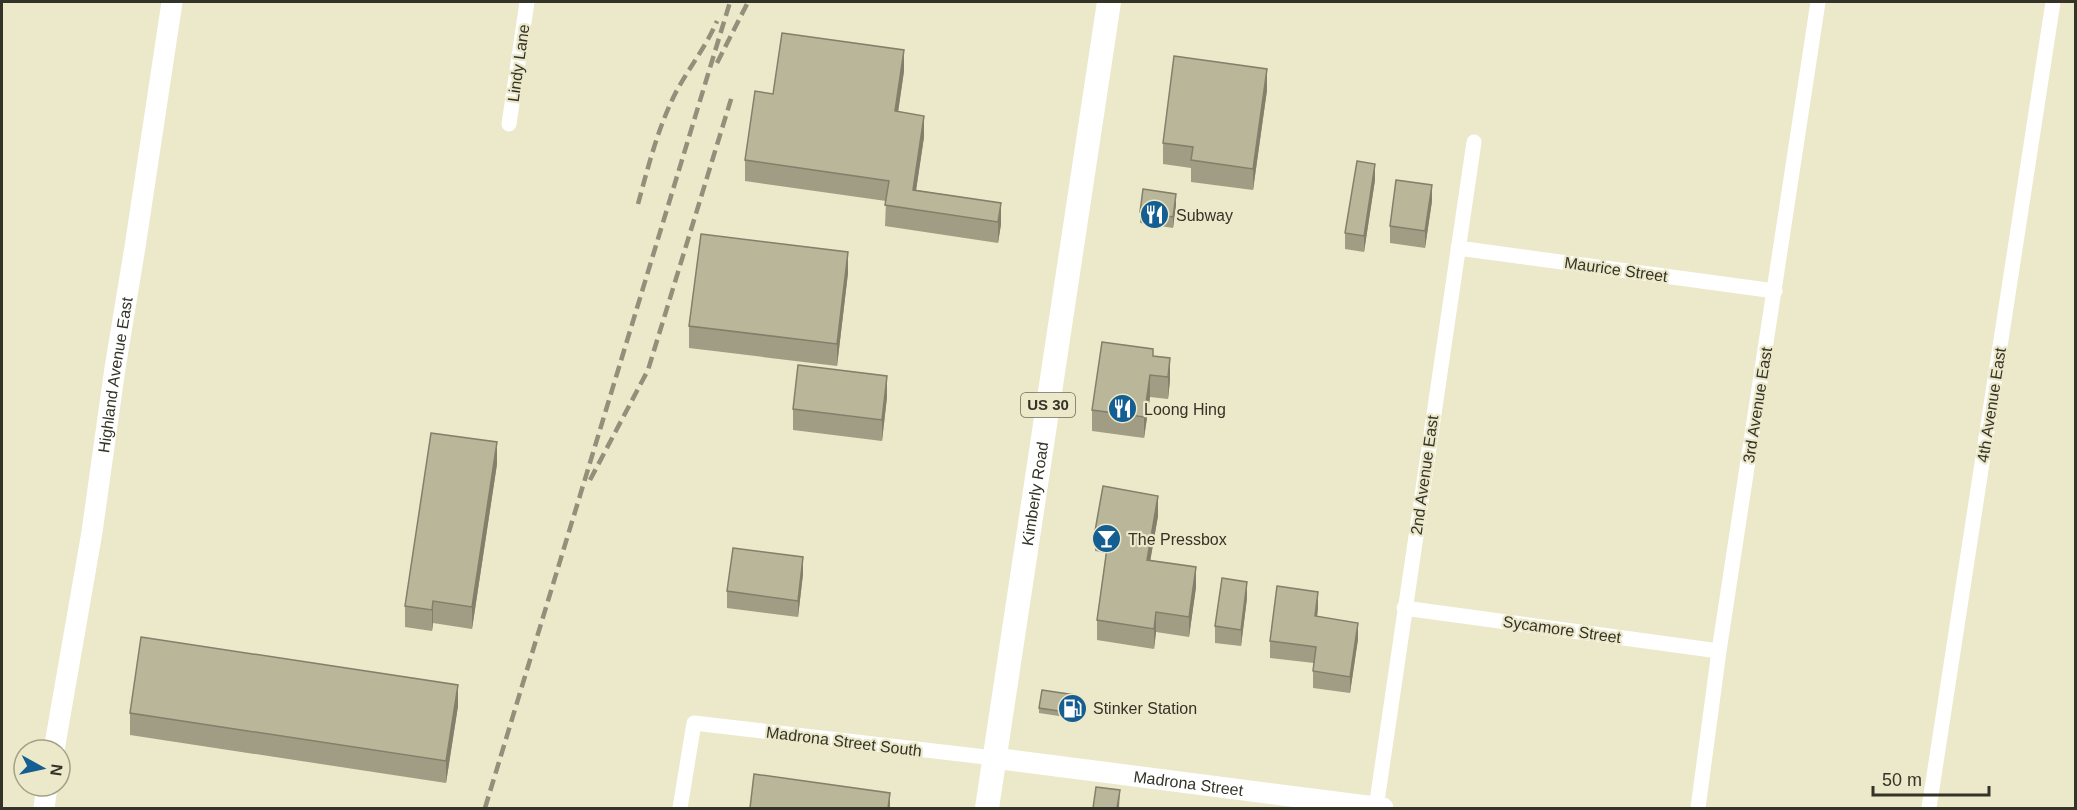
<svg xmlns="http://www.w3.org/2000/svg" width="2077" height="810" font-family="Arial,sans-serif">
	<rect width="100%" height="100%" fill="#ece8ca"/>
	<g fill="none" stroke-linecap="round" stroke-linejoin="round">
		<path stroke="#fff" stroke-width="15" d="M509 124 527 2
			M1458 248 1775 291
			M1404 608 1719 651
			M680 808 694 723 994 758
			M1376 808 1474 142
			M1698 808 1719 651 1818 2
			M1929 808 2053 2"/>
		<g stroke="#fff" stroke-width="21">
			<path id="s1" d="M54 750 92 532 115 368 135 247 172 2"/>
			<path id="s2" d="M994 758 1383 808"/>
			<path d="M44 808 47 786"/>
		</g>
		<path stroke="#fff" stroke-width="24" id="s3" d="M987 808 1109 2"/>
		<path stroke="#928f7a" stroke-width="4.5" stroke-dasharray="12 6" stroke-linecap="butt" d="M717 63 748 2
			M638 204C648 167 658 128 675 94 688 69 706 47 717 21
			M590 480 648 370 732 96
			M485 808 730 2"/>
	</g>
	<path fill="#a09d84" d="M904 71 898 112 924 137 916 190 1001 203V224L998 243 885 226 886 201 745 181V160Z
		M1267 90 1253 190 1191 182V168L1163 164V143Z
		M1375 180 1364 252 1345 249V233Z
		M1432 201 1425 248 1390 243V226Z
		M1176 205 1173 228 1140 223V212Z
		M848 273 837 366 689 348V326Z
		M1153 356 1170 380 1168 399 1150 397 1144 438 1092 431V410Z
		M887 397 882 441 793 430V409Z
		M497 464 472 629 433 623 432 631 405 627V606Z
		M1158 516 1150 560 1196 587 1189 637 1156 632 1154 649 1097 640V620L1106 553 1095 551V531Z
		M803 574 798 617 727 608V591Z
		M1247 598 1241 646 1215 643V626Z
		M1318 608 1317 617 1358 639 1350 693 1313 688V671L1314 663 1270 658V641Z
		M1075 700 1072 718 1039 713V708Z
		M458 706 446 783 130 735V713Z"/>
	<path fill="#827f6b" d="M904 50V71L895 133V111Z
		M1267 69V90L1253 190V169Z
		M924 116V137L913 211V190Z
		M1375 164V180L1364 252V236Z
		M1432 185V201L1425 248V231Z
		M1176 194V205L1173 228V217Z
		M1001 203V224L998 243V222Z
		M848 252V273L837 366V344Z
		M1170 358V380L1168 399V377Z
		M1150 375V397L1144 438V417Z
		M887 376V397L882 441V420Z
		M497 442V464L472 629V607Z
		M1158 496V516L1147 580V560Z
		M803 557V574L798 617V601Z
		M1196 567V587L1189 637V617Z
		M1247 582V598L1241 646V630Z
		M1318 592V608L1315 633V616Z
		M433 601V623L432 631V610Z
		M1156 612V632L1154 649V629Z
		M1358 623V639L1350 693V677Z
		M458 685V706L446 783V761Z
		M1120 790 1119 808H1117Z
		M890 793V808H888Z"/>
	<path fill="#bab699" stroke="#827f6b" stroke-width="1.5" d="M782 33 904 50 895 111 924 116 913 190 1001 203 998 222 885 205 889 181 745 160 755 91 773 94Z
		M1174 56 1267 69 1253 169 1191 160 1193 147 1163 143Z
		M1357 161 1375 164 1364 236 1345 233Z
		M1396 180 1432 185 1425 231 1390 226Z
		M1143 189 1176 194 1173 217 1140 212Z
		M701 234 848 252 837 344 689 326Z
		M1102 342 1153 349V356L1170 358 1168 377 1150 375 1144 417 1092 410Z
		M798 365 887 376 882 420 793 409Z
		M431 433 497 442 472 607 433 601 432 610 405 606Z
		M1103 486 1158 496 1147 560 1196 567 1189 617 1156 612 1154 629 1097 620 1109 534 1095 531Z
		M733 548 803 557 798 601 727 591Z
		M1222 578 1247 582 1241 630 1215 626Z
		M1277 586 1318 592 1315 616 1358 623 1350 677 1313 671 1316 647 1270 641Z
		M141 637 458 685 446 761 130 713Z
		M1042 690 1075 695 1072 713 1039 708Z
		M754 774 890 793 888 808H750Z
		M1096 787 1120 790 1117 808H1093Z"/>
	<defs>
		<symbol id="restaurant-disc" viewBox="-11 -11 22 22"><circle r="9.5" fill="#145e91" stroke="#ece8ca"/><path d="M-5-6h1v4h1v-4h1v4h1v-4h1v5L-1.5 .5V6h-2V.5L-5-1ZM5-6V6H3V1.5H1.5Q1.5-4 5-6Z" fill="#fff"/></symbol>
		<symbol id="bar-disc" viewBox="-11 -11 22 22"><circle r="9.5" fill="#145e91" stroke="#ece8ca"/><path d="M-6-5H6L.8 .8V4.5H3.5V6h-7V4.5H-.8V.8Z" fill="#fff"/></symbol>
		<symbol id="fuel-disc" viewBox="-11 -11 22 22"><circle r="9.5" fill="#145e91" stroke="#ece8ca"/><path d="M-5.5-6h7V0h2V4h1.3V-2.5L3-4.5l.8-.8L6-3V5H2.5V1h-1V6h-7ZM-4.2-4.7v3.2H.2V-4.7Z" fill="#fff"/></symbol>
	</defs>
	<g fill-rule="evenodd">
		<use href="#restaurant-disc" x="1138" y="198" width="33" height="33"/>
		<use href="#restaurant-disc" x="1106" y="392" width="33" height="33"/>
		<use href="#bar-disc" x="1090" y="522" width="33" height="33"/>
		<use href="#fuel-disc" x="1056" y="692" width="33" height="33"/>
	</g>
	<g text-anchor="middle" stroke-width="4.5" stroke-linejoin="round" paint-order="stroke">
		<rect fill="#ece8ca" stroke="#6b6958" stroke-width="1.5" x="1021" y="393" width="54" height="24" rx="4.5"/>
		<g font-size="15" font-weight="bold" fill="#343327">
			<text x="1048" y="410">US 30</text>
		</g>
		<g font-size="16" fill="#343327" stroke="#ece8ca">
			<text transform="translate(518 63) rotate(-82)" y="6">Lindy Lane</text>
			<text transform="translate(1616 269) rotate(8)" y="6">Maurice Street</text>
			<text dy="6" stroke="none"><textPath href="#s1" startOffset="380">Highland Avenue East</textPath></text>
			<text transform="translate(1757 405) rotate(-81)" y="6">3rd Avenue East</text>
			<text transform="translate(1991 405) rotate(-81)" y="6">4th Avenue East</text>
			<text transform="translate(1424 475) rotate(-82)" y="6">2nd Avenue East</text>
			<text dy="6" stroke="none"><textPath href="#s3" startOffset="318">Kimberly Road</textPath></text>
			<text transform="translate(1562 629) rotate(8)" y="6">Sycamore Street</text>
			<text transform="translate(844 741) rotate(7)" y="6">Madrona Street South</text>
			<text dy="6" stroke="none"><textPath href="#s2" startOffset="196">Madrona Street</textPath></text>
		</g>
		<g font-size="16" fill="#343327" stroke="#ece8ca" text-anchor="start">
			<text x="1176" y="221">Subway</text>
			<text x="1144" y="415">Loong Hing</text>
			<text x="1128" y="545">The Pressbox</text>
			<text x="1093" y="714">Stinker Station</text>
		</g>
	</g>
	<rect width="2077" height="810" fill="none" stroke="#343327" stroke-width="6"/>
	<g transform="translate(42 768) rotate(98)"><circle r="28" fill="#ece8ca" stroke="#a2a089" stroke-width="1.5"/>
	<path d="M0-4.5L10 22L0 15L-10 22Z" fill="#145e91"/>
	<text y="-9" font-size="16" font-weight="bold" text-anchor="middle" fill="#343327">N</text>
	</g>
	<path d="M1873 786v9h116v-9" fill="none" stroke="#343327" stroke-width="3"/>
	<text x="1882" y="786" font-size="18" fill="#343327" stroke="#ece8ca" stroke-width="4.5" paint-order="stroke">50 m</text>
</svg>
